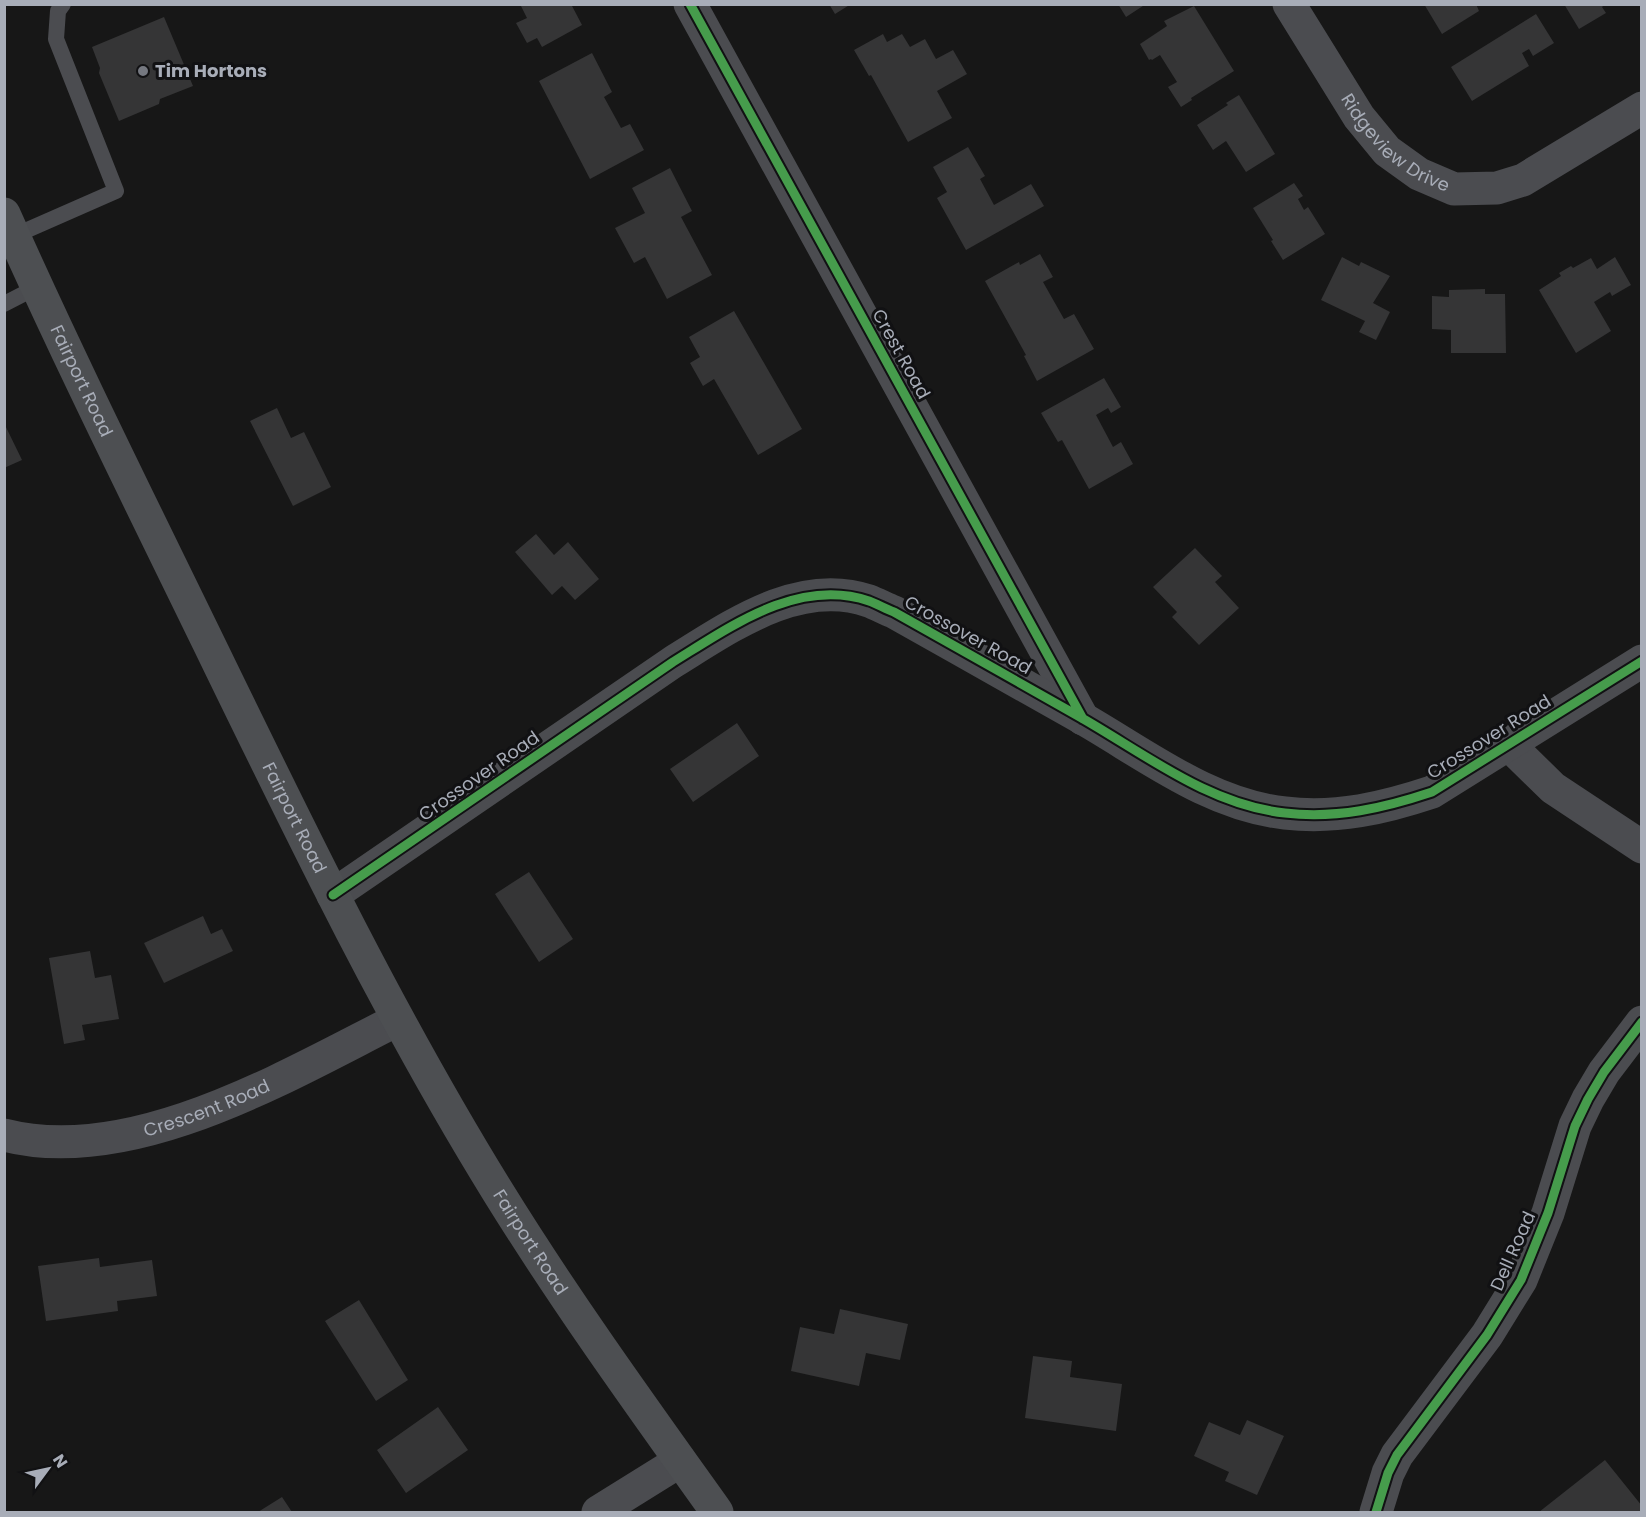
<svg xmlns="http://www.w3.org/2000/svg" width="1646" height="1517" font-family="Poppins,sans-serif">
	<rect width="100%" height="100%" fill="#171717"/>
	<path fill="#353536" d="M520 4H571L582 25 542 47 537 38 527 43 516 23 527 18Z
		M829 4H851L835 14Z
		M1118 4H1146L1126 17Z
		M1424 4H1476L1479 11 1442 34Z
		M1564 4H1605L1602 7 1606 13 1579 29Z
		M1194 6 1234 71 1191 98 1192 100 1181 107 1168 87 1177 82 1160 55 1152 60 1151 59 1149 60 1140 44 1167 26 1164 21Z
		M1536 14 1554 43 1533 56 1529 49 1522 53 1529 66 1472 101 1451 67Z
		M164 17 193 86 160 99 159 104 119 121 99 73 100 68 92 47Z
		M883 34 887 42 902 34 910 47 925 39 936 59 953 50 967 74 937 91 952 118 908 142 871 75 869 76 854 50Z
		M592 53 612 92 604 97 621 128 630 124 644 150 590 179 539 81Z
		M1239 95 1275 154 1246 172 1226 141 1213 150 1197 125 1228 105 1226 103Z
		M968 147 985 176 980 179 994 205 1031 184 1044 206 966 250 937 198 947 192 933 167Z
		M670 168 692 211 681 217 712 275 667 299 645 257 634 263 615 228 645 213 632 188Z
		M1294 183 1303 196 1298 199 1304 210 1308 207 1325 234 1283 260 1271 241 1273 240 1253 208Z
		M1040 254 1053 277 1043 282 1064 319 1074 314 1094 349 1037 381 1024 356 1026 355 985 281 1019 262 1020 265Z
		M1342 257 1359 266 1361 262 1390 276 1373 303 1390 312 1376 340 1359 332 1365 321 1321 300Z
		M1615 257 1631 285 1612 296 1610 292 1594 302 1611 331 1576 353 1539 290 1561 276 1559 273 1571 266 1573 268 1591 258 1597 269Z
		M1485 289V294H1505L1506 353H1451V330L1432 329V296L1449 297V290Z
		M734 311 802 429 758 455 714 379 703 386 690 363 700 357 689 337Z
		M1104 378 1121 407 1111 413 1108 408 1096 415 1113 447 1121 442 1133 464 1089 489 1062 440 1058 442 1041 413Z
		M277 408 291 438 304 432 331 487 293 506 250 421Z
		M4 423 22 460 4 468Z
		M536 534 554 555 568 542 599 579 575 600 562 586 552 595 515 552Z
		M1195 548 1222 576 1215 582 1239 608 1199 645 1172 617 1177 612 1153 587Z
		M737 723 759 756 693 802 670 769Z
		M529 872 573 939 539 962 495 894Z
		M203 916 211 934 222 929 233 951 164 983 144 943Z
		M90 951 95 978 111 975 119 1019 82 1025 85 1040 64 1044 49 958Z
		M99 1258 100 1267 152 1260 157 1296 117 1301 118 1311 46 1321 38 1266Z
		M359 1300 408 1380 376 1401 325 1321Z
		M840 1309 908 1324 900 1360 866 1353 859 1386 791 1371 800 1327 834 1334Z
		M1033 1356 1072 1361 1070 1377 1122 1384 1116 1431 1025 1418Z
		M438 1407 468 1450 406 1493 377 1450Z
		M1247 1420 1284 1436 1257 1495 1225 1481 1229 1472 1194 1456 1209 1422 1240 1435Z
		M1605 1460 1642 1506V1512H1539Z
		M282 1497 292 1512H258Z"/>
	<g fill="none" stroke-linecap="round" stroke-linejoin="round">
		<path stroke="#4b4c50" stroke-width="16" d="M9 238 116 191 56 39 58 11 63 4
			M4 304 37 287"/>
		<g stroke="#4b4c50" stroke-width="33">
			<path d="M690 4 1083 719"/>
			<path id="s1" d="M1289 4 1359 117 1387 151 1419 174 1454 189 1497 188 1523 180 1642 108"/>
			<path d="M1508 744 1553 788 1642 847"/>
			<path d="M333 895 673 662C730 627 798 577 869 601 877 604 886 609 894 612 956 647 1019 682 1080 717 1145 754 1209 805 1285 813 1337 819 1384 808 1432 792L1642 661"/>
			<path id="s2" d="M4 1135C132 1168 286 1076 397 1020"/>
			<path d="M598 1512 680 1461"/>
			<path d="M1376 1512 1388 1473 1397 1455 1487 1335 1521 1280 1548 1213 1575 1126 1588 1099 1604 1072 1642 1022"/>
		</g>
		<path stroke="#4d4f52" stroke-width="33" id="s3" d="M4 214C70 362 142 506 213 652 302 835 391 1019 498 1192 566 1302 642 1407 717 1512"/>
		<defs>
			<path id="cycleway" d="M690 4 1083 719
				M333 895 673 662C730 627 798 577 869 601 877 604 886 609 894 612 956 647 1019 682 1080 717 1145 754 1209 805 1285 813 1337 819 1384 808 1432 792L1642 661
				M1376 1512 1388 1473 1397 1455 1487 1335 1521 1280 1548 1213 1575 1126 1588 1099 1604 1072 1642 1022"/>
		</defs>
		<use href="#cycleway" stroke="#111113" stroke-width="13"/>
		<use href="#cycleway" stroke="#469c4c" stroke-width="9"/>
	</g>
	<circle fill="#757880" stroke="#111113" stroke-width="2" cx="143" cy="71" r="6"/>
	<g text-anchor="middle" stroke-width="6" stroke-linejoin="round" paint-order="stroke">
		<g font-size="18" font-weight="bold" fill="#a8adb8" stroke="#111113" text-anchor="start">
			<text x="155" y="77">Tim Hortons</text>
		</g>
		<g font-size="18" fill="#a8adb8" stroke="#111113">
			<text dy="6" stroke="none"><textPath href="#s1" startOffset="178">Ridgeview Drive</textPath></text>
			<text transform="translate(901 354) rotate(61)" y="6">Crest Road</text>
			<text dy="6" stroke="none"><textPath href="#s3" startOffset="184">Fairport Road</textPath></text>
			<text transform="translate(968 635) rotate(29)" y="6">Crossover Road</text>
			<text transform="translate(1489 737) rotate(-32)" y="6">Crossover Road</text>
			<text transform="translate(479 776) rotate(-35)" y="6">Crossover Road</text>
			<text dy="6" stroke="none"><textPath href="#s3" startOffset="670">Fairport Road</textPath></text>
			<text dy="6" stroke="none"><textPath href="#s2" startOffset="208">Crescent Road</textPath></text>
			<text dy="6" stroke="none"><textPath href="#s3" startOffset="1156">Fairport Road</textPath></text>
			<text transform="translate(1513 1251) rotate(-66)" y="6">Dell Road</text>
		</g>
	</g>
	<rect width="1646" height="1517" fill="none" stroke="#a8adb8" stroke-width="12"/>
	<g transform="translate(48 1469) rotate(57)" stroke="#111113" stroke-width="4.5" paint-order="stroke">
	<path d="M0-4.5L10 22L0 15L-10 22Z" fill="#a8adb8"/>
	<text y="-9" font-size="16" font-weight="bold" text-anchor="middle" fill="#a8adb8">N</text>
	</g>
</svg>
